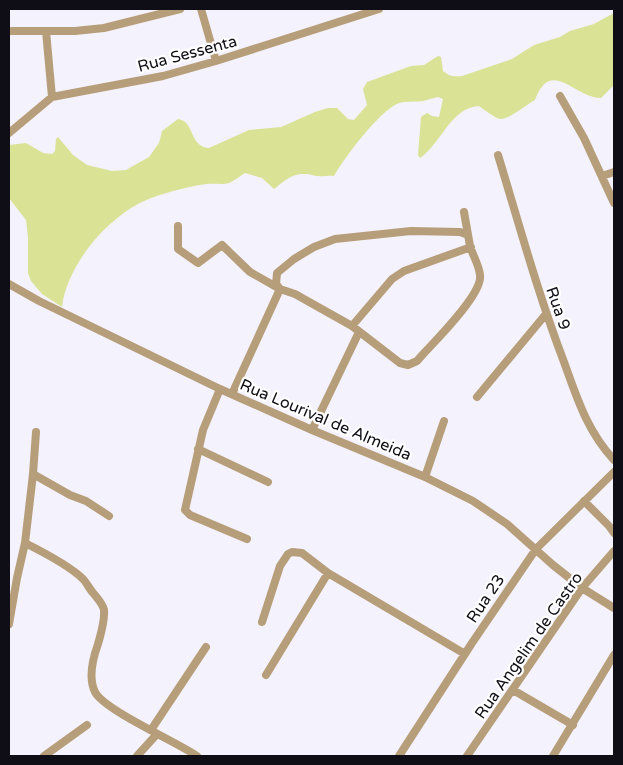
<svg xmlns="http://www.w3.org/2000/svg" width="623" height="765" font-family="'Varela Round',sans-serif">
	<rect width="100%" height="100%" fill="#f4f2fd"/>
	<path fill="#dae295" d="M614 13V85L601 98C574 98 551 57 535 100 526 105 508 120 500 119 493 117 485 110 479 106 450 108 441 144 420 158L418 155 421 117 427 113 432 116 439 117 443 99 438 97C433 98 428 100 423 101 415 102 406 101 399 103 380 110 344 158 334 176 328 175 323 177 318 176 314 176 310 174 306 174 292 173 284 181 274 189L262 178 245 173C240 176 234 181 229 183 222 185 213 183 206 184 190 186 168 192 154 197 112 211 67 263 62 307L42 294 31 281 28 273V238L26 220 9 198V145L26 143 43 153 52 154 55 151 56 139 58 137 73 155 87 165 112 171 126 170 149 157 159 143 162 131 178 119C195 121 189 147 209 148L249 130 281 127 315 112 328 108H337L348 119 354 120 367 105 363 89 367 82 411 66 424 65 438 56 441 57 443 71C449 76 454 77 462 76L512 59 534 45 560 37 570 31 594 24Z"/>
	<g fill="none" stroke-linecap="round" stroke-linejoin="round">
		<path stroke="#b79e7a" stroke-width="8" d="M201 9 216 61
			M9 31H75L104 28 180 9
			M46 31 52 97
			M560 96 584 138 614 203
			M9 133 52 97 163 76 216 61 379 9
			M498 155C519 224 538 294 564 362 577 398 587 431 614 460
			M602 176 614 172
			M464 212C466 223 468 235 470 246 473 256 479 265 480 275 483 293 438 338 425 352L417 361 408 365 400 363 352 326 295 294 280 289 276 284 277 273 294 259 314 247 335 239 411 231 460 232 468 235
			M178 226V249L198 263 222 245 250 272 280 289 232 394
			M9 284 39 301 220 389 312 430 425 477 473 501 507 524 553 565 582 588 614 608
			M352 326 392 279 404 271 471 247
			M220 389 203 430 185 510 190 515 247 539
			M477 397 546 314
			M312 430 359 332
			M198 449 268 482
			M33 474 70 495 86 501 109 516
			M425 477 444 421
			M584 501 609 526 614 533
			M25 543C41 551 71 567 83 579 87 583 90 590 94 594 98 599 103 604 104 610 105 621 101 633 98 644 93 658 88 678 95 692 104 710 177 742 197 756
			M262 622 280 566 288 554 292 552 302 553 328 573 465 654
			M9 624 17 578 25 543 33 474 36 432
			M266 675 328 573
			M513 690 573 725
			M151 730 206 647
			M44 756 87 725
			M137 756 157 734
			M399 756 472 643 536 549 614 472
			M467 756 582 588 614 551
			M553 756 614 655"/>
	</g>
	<g text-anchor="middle" stroke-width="4.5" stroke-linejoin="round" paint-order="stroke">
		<g font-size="16" fill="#0f0e16" stroke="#fff">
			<text transform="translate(187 53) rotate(-15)" y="6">Rua Sessenta</text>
			<text transform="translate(559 308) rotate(71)" y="6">Rua 9</text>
			<text transform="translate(326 419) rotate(23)" y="6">Rua Lourival de Almeida</text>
			<text transform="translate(485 598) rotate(-56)" y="6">Rua 23</text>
			<text transform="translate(528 645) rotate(-55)" y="6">Rua Angelim de Castro</text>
		</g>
	</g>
	<rect width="623" height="765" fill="none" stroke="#0f0e16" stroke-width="20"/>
</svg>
